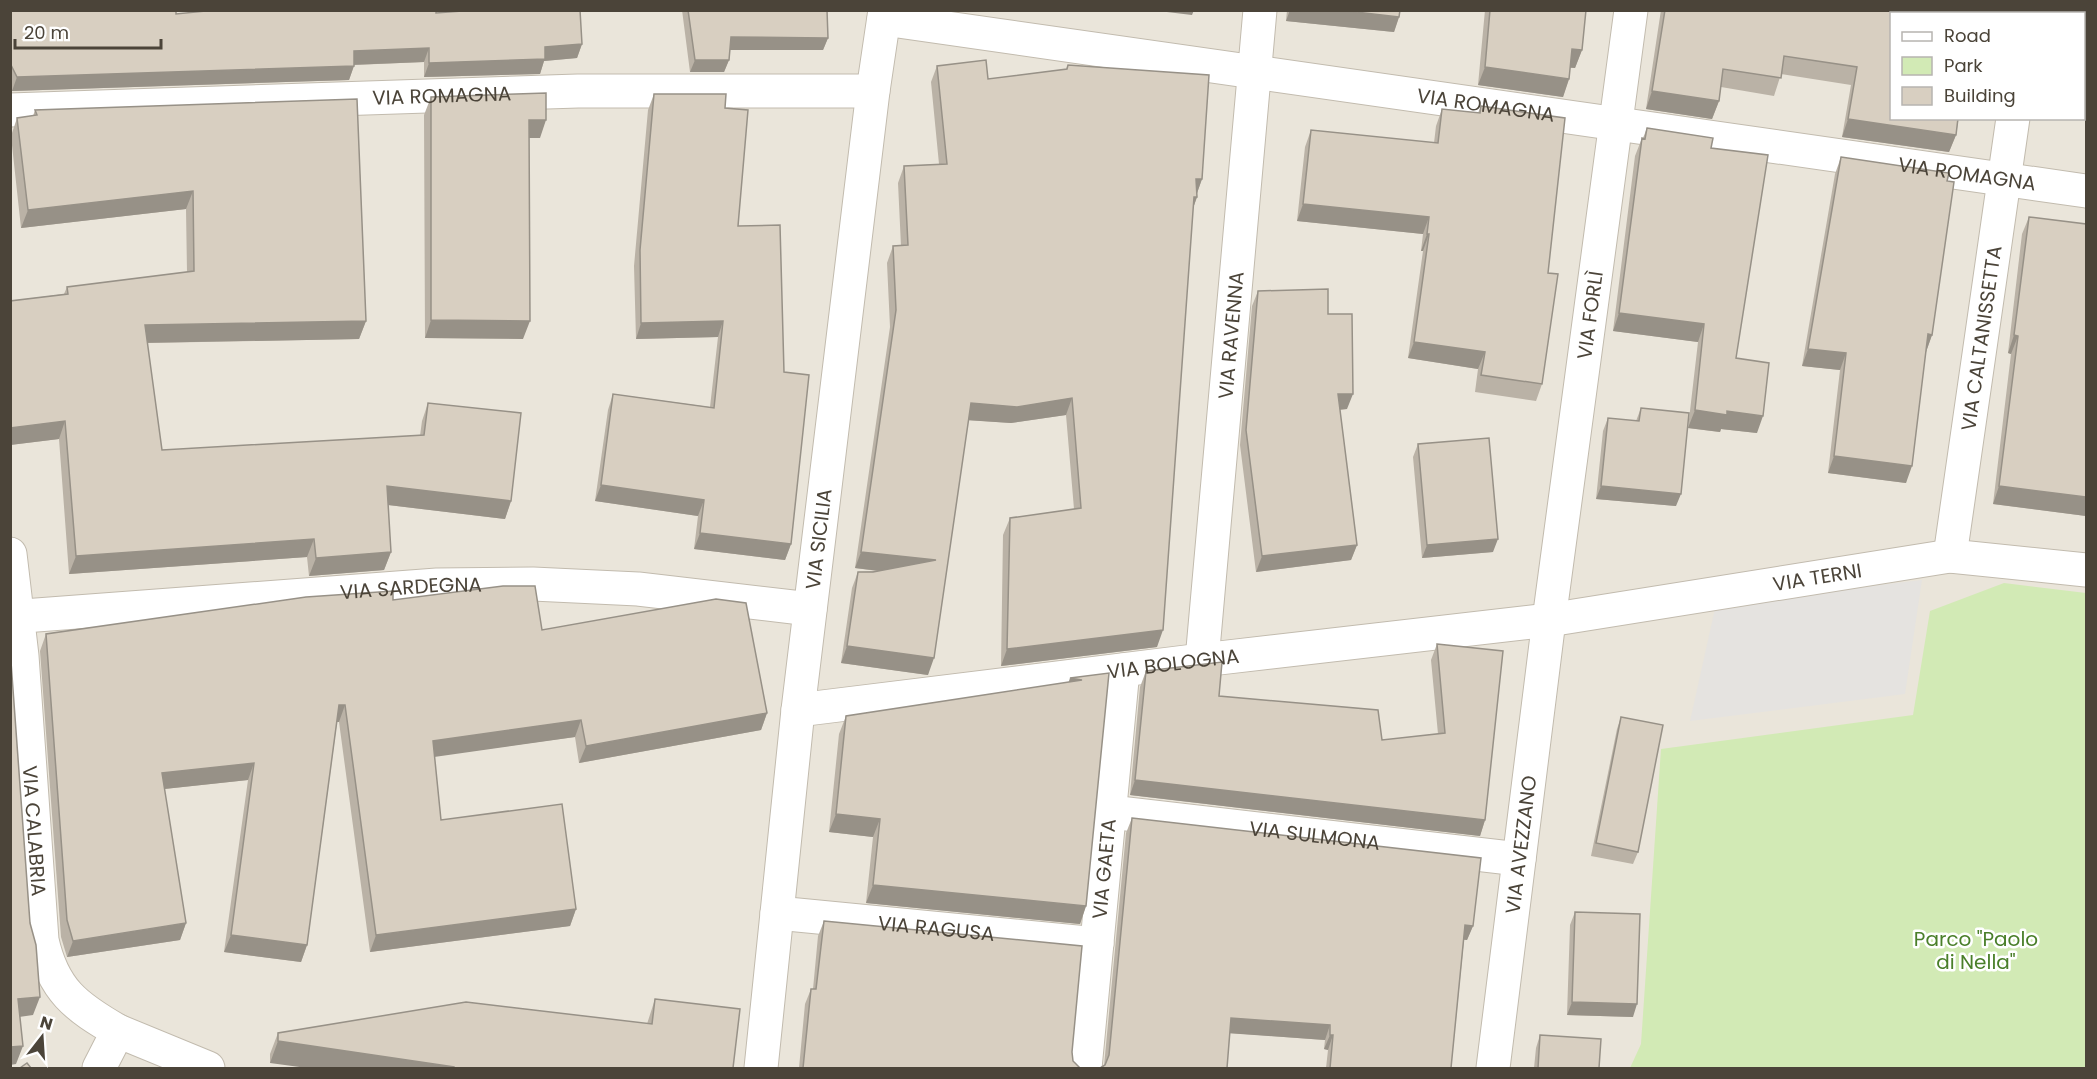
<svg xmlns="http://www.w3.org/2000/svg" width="2097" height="1079" font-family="Poppins,sans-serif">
	<rect width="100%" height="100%" fill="#f6f3ec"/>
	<path fill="#eae5da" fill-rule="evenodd" d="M11 11H2086V1068H11ZM1892 14H2084V118H1892Z"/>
	<path fill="#d2eab5" d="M2004 583 2086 593V1068H1630L1641 1044 1661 749 1913 715 1930 611Z"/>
	<path fill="#e5e3e0" d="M1922 580 1905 694 1690 721 1716 604Z"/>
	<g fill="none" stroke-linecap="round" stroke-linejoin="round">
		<defs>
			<g id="minor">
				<path d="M2029 14 2030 10"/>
				<path id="s1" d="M884 19 2086 191"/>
				<path id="s2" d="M10 110 578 91H873"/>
				<path id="s3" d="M10 554 22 656 42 940C53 990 76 1007 118 1031L99 1068"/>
				<path id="s4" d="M1950 556 2013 118"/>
				<path id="s5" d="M10 617 437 585 533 584 638 589 810 609"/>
				<path id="s6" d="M1202 660 1260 10"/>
				<path id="s7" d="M798 710 1202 660 1549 620 1950 556 2086 570"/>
				<path id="s8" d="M1110 812 1519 859"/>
				<path id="s9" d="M777 913 1097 944"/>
				<path d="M118 1031 208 1068"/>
				<path id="s10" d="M761 1068 798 710 873 91 885 10"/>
				<path id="s11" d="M1085 1068 1123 670"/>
				<path id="s12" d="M1493 1068 1549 620 1631 10"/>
			</g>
		</defs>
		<use href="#minor" stroke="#c2bbae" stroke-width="35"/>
		<use href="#minor" stroke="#fff" stroke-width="33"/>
	</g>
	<path fill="#bab2a6" d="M10 10 176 14 436 13 582 44 577 58 544 61 540 74 424 77V62L354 65 349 80 12 91 10 89Z
		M682 10H827L828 38 823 50H730L729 60 724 72H690Z
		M1287 10H1400L1399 17 1394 32 1286 21Z
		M1485 10H1586L1582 50 1575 68H1570L1569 79 1563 97 1478 85Z
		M1661 10H1976L1956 135 1949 152 1842 137 1851 85 1781 74 1774 96 1721 87 1719 101 1712 119 1646 109Z
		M1068 65 1202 179 1197 193V197L1193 208 1157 647 1001 666 1003 535 1010 518 1074 509 1066 415 1011 423 968 420 928 675 841 663 852 588 858 572 877 571 855 568 890 327 887 263 893 246H901L898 183 904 166 939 164 931 82 937 66 988 79 1066 69Z
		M654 94 725 108 738 226 784 372 791 544 785 560 694 549 698 516 595 501 608 410 613 394 710 407 718 337 636 339 634 266 648 110Z
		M431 97 540 138H529L523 339 425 338 424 115Z
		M357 99 366 321 359 339 147 343 162 450 420 436 422 421 428 403 511 501 505 519 388 505 391 552 384 570 309 576 307 557 69 574 59 439 10 445V301L64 294 67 287 187 272 186 209 21 228 11 136 17 118 33 116 35 110Z
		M1481 106 1548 273 1542 384 1536 401 1475 392 1478 369 1408 358 1423 251H1421L1423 234 1297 221 1305 147 1311 130 1434 143 1436 126 1442 109 1478 113Z
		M1647 128 1711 148 1736 358 1757 433 1721 429 1720 432 1688 428 1698 342 1613 331 1635 156 1642 138H1643Z
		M1841 157 1947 181 1932 335 1926 352 1906 483 1828 473 1840 370 1802 366 1835 174Z
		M2029 217 2086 516 1993 504 2011 354 2008 353 2022 234Z
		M1258 291 1328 314 1347 409 1340 410 1357 545 1351 560 1256 572 1240 445 1252 306Z
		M1641 408 1676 506 1596 499 1603 431 1608 418 1636 421Z
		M1418 444 1493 552 1422 558 1413 457Z
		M393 600 542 630 767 713 761 730 579 763 575 737 434 756 441 820 576 909 570 926 370 952 339 722H337L307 945 301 962 224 952 248 780 164 789 186 923 180 940 67 957 61 937 40 651 46 634Z
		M1437 644 1485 820 1480 836 1130 795 1140 687 1146 671 1219 696 1382 740 1438 734 1431 660Z
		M846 716 1086 906 1080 924 866 903 873 837 829 832 839 734Z
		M1621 717 1638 852 1633 864 1591 856 1617 729Z
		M1132 818 1473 926 1467 940H1464L1451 1068H1326L1328 1050 1324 1049 1325 1040 1230 1033 1104 1066 1126 833Z
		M1575 912 1633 1017 1567 1015 1570 925Z
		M824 921 1072 1052 1073 1061 1080 1068H799L805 1004 811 989H813L818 936Z
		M655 999 733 1068 270 1063V1054L278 1033 647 1024Z
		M1540 1035 1599 1068H1534L1536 1048Z"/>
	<path fill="#979187" d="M1150 10H1194L1192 15Z
		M1290 10H1339L1399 17 1394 32 1286 21Z
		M731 37 828 38 823 50H726Z
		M582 44 577 58 544 61 540 74 424 77 429 63 545 47Z
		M429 48 424 62 349 65 354 51Z
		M1572 49 1582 50 1575 68 1566 67Z
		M695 60H729L724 72H690Z
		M354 66 349 80 12 91 17 77Z
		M1485 67 1569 79 1563 97 1478 85Z
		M1652 91 1719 101 1712 119 1646 109Z
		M1848 119 1956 135 1949 152 1842 137Z
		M529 120H546L540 138H522Z
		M1196 179H1202L1196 196Z
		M193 191 186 209 21 228 28 210Z
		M1194 197H1197L1191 214Z
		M1303 204 1429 217 1423 234 1297 221Z
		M1427 234H1429L1423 251H1421Z
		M1619 313 1704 324 1698 342 1613 331Z
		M431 320 530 321 523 339 425 338Z
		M366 321 359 339 138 343 145 325Z
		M723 321 718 337 636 339 641 323Z
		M1928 334 1932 335 1926 352Z
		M2014 335 2018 336 2011 354 2008 353Z
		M1414 342 1485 352 1478 369 1408 358Z
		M1808 349 1846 353 1840 370 1802 366Z
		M1338 394H1353L1347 409 1332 410Z
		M1072 398 1066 415 1011 423 965 420 971 403Z
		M1695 410 1727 411 1763 416 1757 433 1721 429 1720 432 1688 428Z
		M65 421 59 439 10 445V428Z
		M1834 456 1912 466 1906 483 1828 473Z
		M601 485 704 500 698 516 595 501Z
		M387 486 511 501 505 519 380 504Z
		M1601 486 1681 494 1676 506 1596 499Z
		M1999 486 2086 497V516L1993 504Z
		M700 533 791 544 785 560 694 549Z
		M314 539 307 557 69 574 76 556Z
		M1498 539 1493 552 1422 558 1427 545Z
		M1357 545 1351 560 1256 572 1262 556Z
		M391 552 384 570 309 576 316 558Z
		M861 552 936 560 930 577 855 568Z
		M1163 630 1157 647 1001 666 1007 649Z
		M847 646 934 658 928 675 841 663Z
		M1070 678 1082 680 1064 696Z
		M339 705H345L339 722H333Z
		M767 713 761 730 579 763 586 746Z
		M581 720 575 737 427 758 433 741Z
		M254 763 248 780 155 790 162 773Z
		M1135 780 1485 820 1480 836 1130 795Z
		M836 814 880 819 873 837 829 832Z
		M873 885 1086 906 1080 924 866 903Z
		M576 909 570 926 370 952 376 935Z
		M186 923 180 940 67 957 73 941Z
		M1465 925 1473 926 1467 940 1460 939Z
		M231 935 307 945 301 962 224 952Z
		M40 997 33 1015 12 1018 18 999Z
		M1572 1002 1637 1004 1633 1017 1567 1015Z
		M1231 1018 1330 1025 1325 1040 1226 1033Z
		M1330 1035H1333L1328 1050 1324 1049Z
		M278 1041 454 1067V1068H307L270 1063Z
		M23 1046 16 1064 10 1065V1047Z"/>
	<path fill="#d8cfc1" stroke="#979187" stroke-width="1.5" d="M10 10H176V14L216 10H436V13L476 10H580L582 44 545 47V59L429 63V48L354 51V66L17 77 10 63Z
		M688 10H827L828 38 731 37 729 60H695Z
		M1339 10H1400L1399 17Z
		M1490 10H1586L1582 50 1572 49 1569 79 1485 67Z
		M1665 10H1976V14H1892V118H1958L1956 135 1848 119 1857 67 1784 56 1781 78 1723 69 1719 101 1652 91Z
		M986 60 988 79 1067 69 1068 65 1209 75 1202 179H1196L1197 197H1194L1163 630 1007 649 1010 518 1081 508 1072 398 1017 407 971 403 934 658 847 646 858 572H873L936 560 861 552 896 310 893 246 908 245 904 166 947 164 937 66Z
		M546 93V120H529L530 321 431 320V97Z
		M654 94H726L725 108 748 110 738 226 780 225 784 372 809 375 791 544 700 533 704 500 601 485 613 394 714 408 723 321 641 323 640 250Z
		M357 99 366 321 145 325 162 450 424 435 428 403 521 413 511 501 387 486 391 552 316 558 314 539 76 556 65 421 10 428V301L68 294 67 287 194 271 193 191 28 210 17 118 37 115 35 110Z
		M1481 106 1565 118 1548 273 1558 274 1542 384 1481 375 1485 352 1414 342 1429 234H1427L1429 217 1303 204 1311 130 1438 143 1442 109 1480 113Z
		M1647 128 1713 138 1711 148 1768 155 1736 358 1769 363 1763 416 1727 411V415L1695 410 1704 324 1619 313 1642 138 1645 139Z
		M1841 157 1949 173 1947 181 1954 182 1932 335 1928 334 1912 466 1834 456 1846 353 1808 349Z
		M2029 217 2086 224V497L1999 486 2018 336 2014 335Z
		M1328 289V314H1352L1353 394H1338L1357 545 1262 556 1246 430 1258 291Z
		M1641 408 1689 413 1681 494 1601 486 1608 418 1639 421Z
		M1489 438 1498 539 1427 545 1418 444Z
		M503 586H535L542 630 716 599 746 603 767 713 586 746 581 720 433 741 441 820 562 804 576 909 376 935 345 705H339L307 945 231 935 254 763 162 773 186 923 73 941 67 920 46 634 306 597 393 591V600Z
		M1437 644 1503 651 1485 820 1135 780 1146 671 1222 662 1219 696 1378 710 1382 740 1445 733Z
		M10 648 30 923 36 945 40 997 18 999 23 1046 10 1047Z
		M1109 673 1086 906 873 885 880 819 836 814 846 716 1082 680 1070 678Z
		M1621 717 1663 725 1638 852 1596 843Z
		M1132 818 1481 858 1473 926 1465 925 1451 1068H1330L1333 1035H1330V1025L1231 1018 1227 1068H1100L1105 1065 1109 1055Z
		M1575 912 1640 914 1637 1004 1572 1002Z
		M824 921 1082 946 1072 1052 1073 1061 1080 1068H803L811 989H816Z
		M655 999 740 1009 733 1068H454V1067L278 1041V1033L466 1002 652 1024Z
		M1540 1035 1601 1039 1599 1068H1538Z
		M27 1063 31 1068H20Z"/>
	<g text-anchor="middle" stroke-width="5" stroke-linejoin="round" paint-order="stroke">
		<g font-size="20" fill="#4b4439" stroke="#fff">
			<text dy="7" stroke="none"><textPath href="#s2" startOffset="432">VIA ROMAGNA</textPath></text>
			<text dy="7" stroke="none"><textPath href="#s1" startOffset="608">VIA ROMAGNA</textPath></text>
			<text dy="7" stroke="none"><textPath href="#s1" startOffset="1094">VIA ROMAGNA</textPath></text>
			<text dy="7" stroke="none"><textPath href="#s12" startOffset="759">VIA FORLÌ</textPath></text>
			<text dy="7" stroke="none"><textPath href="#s6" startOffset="326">VIA RAVENNA</textPath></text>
			<text dy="7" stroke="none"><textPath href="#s4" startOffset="220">VIA CALTANISSETTA</textPath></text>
			<text dy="7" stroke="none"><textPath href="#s10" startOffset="532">VIA SICILIA</textPath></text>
			<text dy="7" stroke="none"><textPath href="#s7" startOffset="1028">VIA TERNI</textPath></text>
			<text dy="7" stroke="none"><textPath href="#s5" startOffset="402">VIA SARDEGNA</textPath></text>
			<text dy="7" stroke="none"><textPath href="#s7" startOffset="378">VIA BOLOGNA</textPath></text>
			<text dy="7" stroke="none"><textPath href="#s3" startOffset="278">VIA CALABRIA</textPath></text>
			<text dy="7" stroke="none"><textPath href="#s8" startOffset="206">VIA SULMONA</textPath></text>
			<text dy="7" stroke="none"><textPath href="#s12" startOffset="225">VIA AVEZZANO</textPath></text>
			<text dy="7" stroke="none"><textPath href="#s11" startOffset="200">VIA GAETA</textPath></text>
			<text dy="7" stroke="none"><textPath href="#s9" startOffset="160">VIA RAGUSA</textPath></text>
		</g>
		<g font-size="20" fill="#4a7f2a" stroke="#fff">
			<text x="1976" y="946">Parco "Paolo<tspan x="1976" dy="23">di Nella"</tspan></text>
		</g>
	</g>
	<rect width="2097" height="1079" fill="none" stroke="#4b4439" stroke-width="24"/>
	<rect x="1890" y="12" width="195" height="108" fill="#ffffff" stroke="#b7b4b0" stroke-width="1.5"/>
	<rect x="1902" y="32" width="30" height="9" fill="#ffffff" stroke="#b7b4b0" stroke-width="1.5"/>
	<text x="1944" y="42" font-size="18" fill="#4b4439">Road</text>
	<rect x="1902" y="57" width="30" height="18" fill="#d2eab5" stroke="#b7b4b0" stroke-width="1.5"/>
	<text x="1944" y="72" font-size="18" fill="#4b4439">Park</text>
	<rect x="1902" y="87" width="30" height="18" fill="#d8cfc1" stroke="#b7b4b0" stroke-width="1.5"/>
	<text x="1944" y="102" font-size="18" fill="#4b4439">Building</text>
	<g transform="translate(42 1037) rotate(17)" stroke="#ffffff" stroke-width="4.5" paint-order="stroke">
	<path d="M0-4.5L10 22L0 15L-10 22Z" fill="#4b4439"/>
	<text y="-9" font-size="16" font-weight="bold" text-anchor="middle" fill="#4b4439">N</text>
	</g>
	<path d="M15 39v9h146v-9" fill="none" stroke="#4b4439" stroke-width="3"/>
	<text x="24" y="39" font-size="18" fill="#4b4439" stroke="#ffffff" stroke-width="4.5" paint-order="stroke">20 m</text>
</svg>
